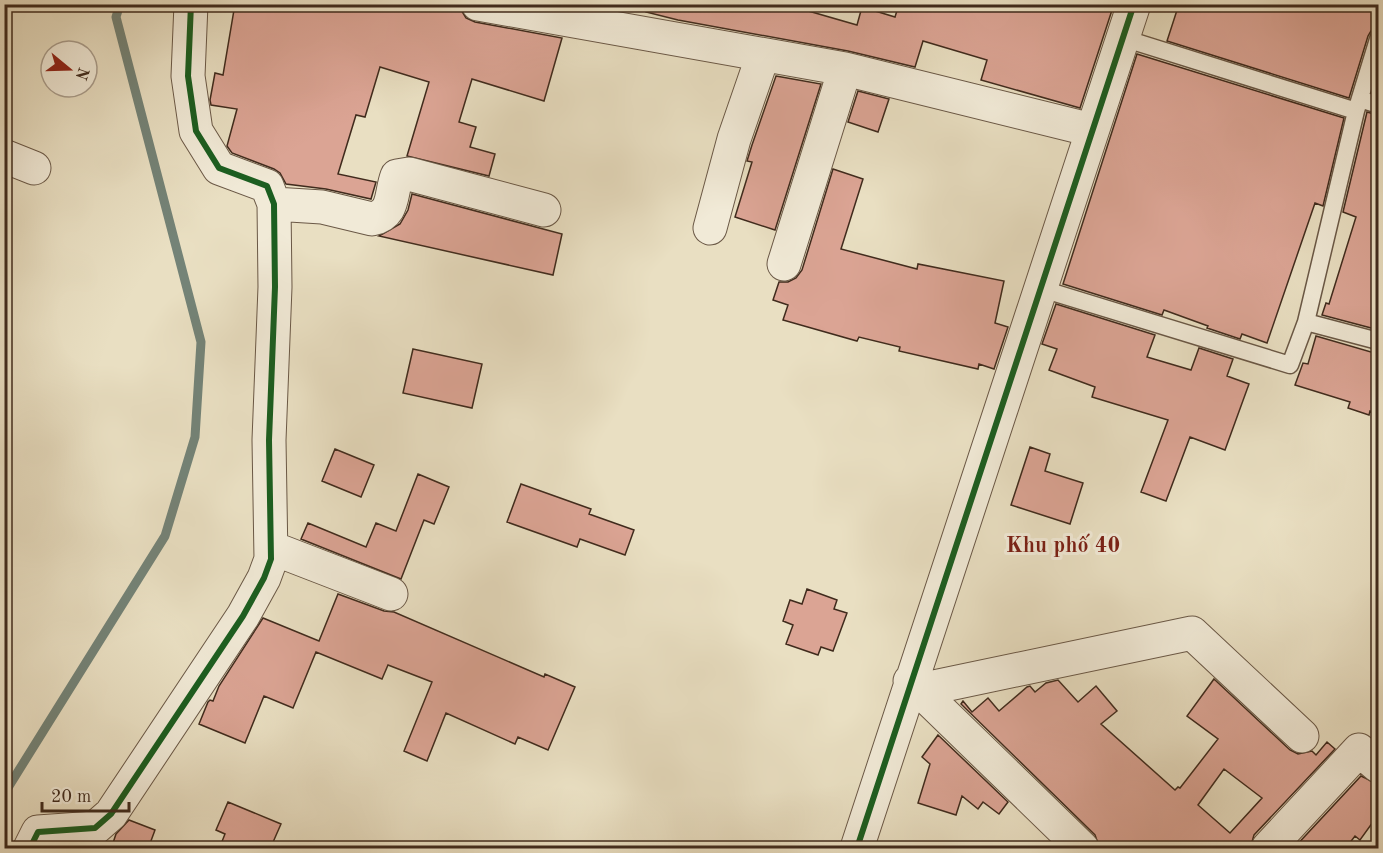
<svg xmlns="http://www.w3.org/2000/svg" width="1383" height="853" font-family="'Old Standard TT',serif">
	<rect width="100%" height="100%" fill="#e9dfc2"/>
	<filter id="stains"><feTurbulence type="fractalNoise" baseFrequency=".00333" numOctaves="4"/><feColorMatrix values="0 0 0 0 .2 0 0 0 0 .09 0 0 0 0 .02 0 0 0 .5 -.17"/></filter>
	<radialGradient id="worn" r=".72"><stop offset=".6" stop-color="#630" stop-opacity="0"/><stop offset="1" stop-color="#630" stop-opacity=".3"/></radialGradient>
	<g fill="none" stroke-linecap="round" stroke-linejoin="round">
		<path stroke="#748377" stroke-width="9" d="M4 794 165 536 195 437 201 342 116 17 120 4"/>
	</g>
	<path fill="#dba494" stroke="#402b1d" stroke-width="1.5" fill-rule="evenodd" d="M235 4H446L460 8 466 18 475 22 562 38 544 101 472 79 459 122 476 127 470 147 495 154 489 176 407 156 429 82 380 67 365 117 356 115 338 174 376 182 371 199 326 189 286 184 280 173 274 169 232 153 227 146 237 109 211 105 210 100 215 73 223 75Z
		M647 4H767L790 11 791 6 857 25 862 7 895 17 899 4H1114L1080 108 981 80 987 60 923 41 915 67 848 51 678 20 646 12Z
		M1179 4H1378V29L1371 31 1368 36 1349 98 1167 41Z
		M1137 54 1344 118 1323 206 1315 203 1267 343 1242 334 1240 339 1207 328 1208 326 1164 310 1162 315 1063 284Z
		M776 76 821 84 775 230 735 217 752 162 747 161 752 145Z
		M858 91 889 99 878 132 848 122Z
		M1367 112 1378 115V318L1375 329 1322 315 1326 303 1329 304 1356 217 1343 212Z
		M833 169 863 179 841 249 917 269 918 264 1004 281 995 323 1008 327 994 369 979 364 978 369 899 351 900 347 859 337 857 341 783 320 788 305 773 300 779 282H788L796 278 802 270Z
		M412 194 562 234 553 275 379 236 400 224 408 210Z
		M1056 304 1155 335 1147 357 1191 370 1199 348 1233 359 1227 376 1249 384 1225 450 1190 437 1166 501 1141 492 1168 420 1092 397 1095 387 1049 370 1057 349 1042 344Z
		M1316 336 1378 354V414L1370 411 1369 415 1348 408 1350 402 1295 385 1303 363 1308 364Z
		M413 349 482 364 472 408 403 393Z
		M1030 447 1050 454 1045 471 1083 483 1070 524 1011 505Z
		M335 449 374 465 361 497 322 481Z
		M418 474 449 487 434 524 424 520 401 579 301 539 308 523 366 547 376 523 396 531Z
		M521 484 591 509 589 514 634 530 625 555 580 539 577 547 507 522Z
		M807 589 837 600 834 609 847 613 833 651 821 647 818 655 786 644 793 625 783 621 790 600 802 604Z
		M338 594 384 611 394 612 544 677 545 674 575 687 548 750 518 737 515 744 446 713 427 761 404 751 432 682 388 665 382 679 316 652 293 708 264 696 245 743 199 724 208 702 210 700 213 701 219 686 263 618 319 641Z
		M1214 679 1290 750 1298 754 1312 751 1316 755 1327 742 1335 749 1254 835 1250 849H1100L1095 835 961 704 963 701 972 712 988 698 999 711 1027 687 1030 686 1035 692 1046 683 1058 680 1078 702 1096 686 1117 711 1101 724 1175 790 1178 787 1180 788 1218 739 1187 716ZM1224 769 1262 798 1230 833 1198 805Z
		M938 735 1008 802 999 814 983 802 978 809 962 796 956 815 918 803 930 764 922 757Z
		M1361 776 1378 784V815L1360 840 1355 836 1345 849H1293Z
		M228 802 281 824 270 849H219L225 834 216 830Z
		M129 820 155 830 148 849H111L116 834Z"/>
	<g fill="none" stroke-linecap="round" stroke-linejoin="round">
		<defs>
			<path id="service" d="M1123 38 1356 111
				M1360 99 1378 105
				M1039 288 1290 365 1306 322 1356 111 1378 39
				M1306 322 1378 341"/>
			<path id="minor" d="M478 4 845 69 1092 130
				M4 156 34 168
				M274 204 322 207 372 219C395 214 390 195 397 176L409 174 544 210
				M710 228 734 139 763 55
				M784 264 845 69
				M272 548 391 594
				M910 681 1082 848
				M920 690 1192 633 1302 736
				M30 848 38 832 95 828 111 814 243 616 264 578 271 559 269 440 275 287 274 204 267 186 219 168 196 131 188 76 191 4
				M857 848 1134 4
				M1268 848 1359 750 1378 766"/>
		</defs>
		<use href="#service" stroke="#6a5846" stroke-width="19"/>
		<use href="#minor" stroke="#6a5846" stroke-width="35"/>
		<use href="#service" stroke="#f1ead7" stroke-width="16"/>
		<use href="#minor" stroke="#f1ead7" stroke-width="33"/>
		<defs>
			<path id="cycleway" d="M30 848 38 832 95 828 111 814 243 616 264 578 271 559 269 440 275 287 274 204 267 186 219 168 196 131 188 76 191 4
				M857 848 1134 4"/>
		</defs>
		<use href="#cycleway" stroke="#f1ead7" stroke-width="10"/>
		<use href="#cycleway" stroke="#1b5e20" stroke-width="6"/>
	</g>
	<g text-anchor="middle" stroke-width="6" stroke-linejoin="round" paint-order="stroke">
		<g font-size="22" font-weight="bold" fill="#7a1f14" stroke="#f1ead7">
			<text x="1063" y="552">Khu phố 40</text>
		</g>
	</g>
	<rect width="1383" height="853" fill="none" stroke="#e9dfc2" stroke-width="24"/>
	<rect x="6" y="6" width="1371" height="841" fill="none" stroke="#402b1d" stroke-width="3"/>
	<rect x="12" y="12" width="1359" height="829" fill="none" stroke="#402b1d" stroke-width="1.5"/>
	<g transform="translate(69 69) rotate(109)"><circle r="28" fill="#f1ead7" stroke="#aa9e8d" stroke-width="1.5"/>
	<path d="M0-4.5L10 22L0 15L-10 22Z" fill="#8f2418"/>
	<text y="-9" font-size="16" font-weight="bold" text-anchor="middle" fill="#402b1d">N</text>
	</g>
	<path d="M42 802v9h87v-9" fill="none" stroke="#402b1d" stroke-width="3"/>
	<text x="51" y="802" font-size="18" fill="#402b1d" stroke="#f1ead7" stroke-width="4.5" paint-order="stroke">20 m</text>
	<rect width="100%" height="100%" filter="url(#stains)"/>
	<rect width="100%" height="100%" fill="url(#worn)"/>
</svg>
